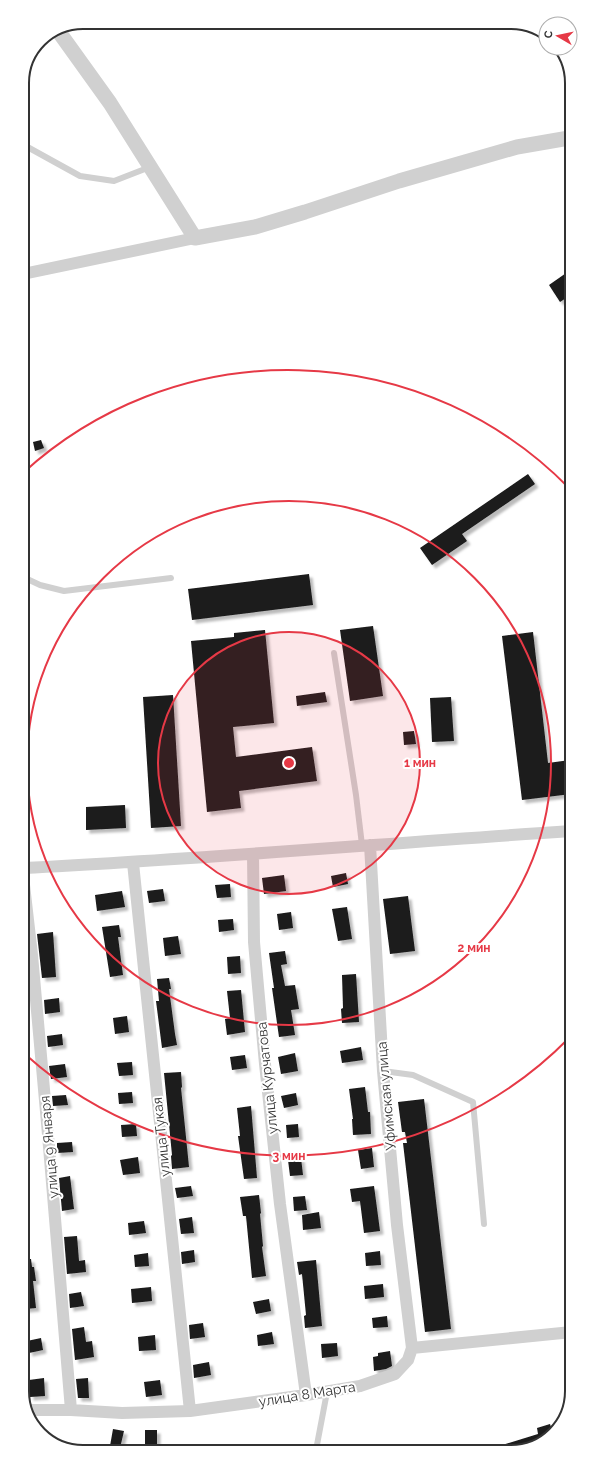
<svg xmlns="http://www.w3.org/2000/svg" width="594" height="1474" font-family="Raleway,sans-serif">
	<defs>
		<filter id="shadow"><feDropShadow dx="3.5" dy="3.5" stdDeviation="1" flood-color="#0004"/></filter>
	</defs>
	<rect width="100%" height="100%" fill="#fff"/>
	<path fill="#1a1a1a" filter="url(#shadow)" d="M569 271V296L560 302 549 285Z
		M41 440 44 448 35 451 33 442Z
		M528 474 535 484 462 534 467 541 432 565 420 548Z
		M309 574 313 605 192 620 188 589Z
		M373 626 383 696 350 701 340 630Z
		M265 630 274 723 233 727 236 757 312 747 317 781 239 791 241 808 207 812 191 641 234 637V633Z
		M533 632 548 763 570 760 571 794 522 800 502 636Z
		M325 692 327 702 297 706 296 696Z
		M173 695 181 826 151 828 143 697Z
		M451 697 454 741 432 742 430 698Z
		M414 731 416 744 404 745 403 732Z
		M125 805 126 828 86 830V807Z
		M346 873 348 884 333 887 331 876Z
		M284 875 286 891 264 894 262 878Z
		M230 884 231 897 217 898 215 885Z
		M163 889 165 901 149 903 147 891Z
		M122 891 125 907 97 911 95 895Z
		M408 896 415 951 390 954 383 899Z
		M347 907 352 939 338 941 332 909Z
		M291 912 293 928 279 930 277 914Z
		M233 919 234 930 219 932 218 920Z
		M119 925 121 937H118L123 975 110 977 102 927Z
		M53 932 56 977 42 978 37 934Z
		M178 936 181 954 165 956 163 938Z
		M285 951 287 964 281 965 285 986 295 985 299 1009 291 1010 295 1035 279 1037 272 988H274L269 953Z
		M240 956 241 973 228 974 227 957Z
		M356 974 359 1022 342 1023 341 1009 343 1008 342 975Z
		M169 978 171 989H169L175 1034 177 1045 162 1048 156 1001H159L157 979Z
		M241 990 245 1032 227 1035 225 1019 230 1018 227 991Z
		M59 998 60 1012 45 1014 44 1000Z
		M127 1016 129 1032 115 1034 113 1018Z
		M62 1034 63 1045 48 1047 47 1036Z
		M361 1047 363 1060 342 1063 340 1051Z
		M295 1053 298 1071 281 1074 278 1057Z
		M245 1055 247 1068 232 1070 230 1057Z
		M132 1062 133 1075 119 1076 117 1063Z
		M65 1064 67 1077 51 1079 49 1066Z
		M181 1072 182 1087 181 1088 189 1167 172 1169 171 1156 172 1155 164 1073Z
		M365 1087 368 1112H370L371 1134 353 1135 352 1119H353L349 1089Z
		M132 1092 133 1103 119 1104 118 1093Z
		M296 1093 298 1105 284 1108 281 1096Z
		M66 1095 68 1105 53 1106 52 1096Z
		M424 1099 451 1329 425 1332 403 1143H407L405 1132H402L398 1102Z
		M251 1106 257 1178 244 1179 238 1136H240L237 1108Z
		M136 1124 137 1136 122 1137 121 1125Z
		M298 1124 299 1137 287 1138 286 1125Z
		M72 1142 73 1152 57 1153V1143Z
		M372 1148 374 1167 361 1169 358 1150Z
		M138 1157 140 1173 123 1175 120 1160Z
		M301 1158 303 1175 290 1176 288 1160Z
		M70 1176 74 1209 62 1211 59 1178Z
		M191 1186 193 1196 177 1198 175 1188Z
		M374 1186 380 1231 364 1233 360 1201 352 1202 350 1189Z
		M259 1195 261 1213 260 1214 263 1246 262 1247 266 1276 252 1278 246 1216H243L240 1197Z
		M305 1196 307 1210 294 1211 293 1197Z
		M319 1212 321 1228 303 1230 302 1215Z
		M192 1217 194 1233 181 1234 179 1219Z
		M144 1221 146 1233 129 1235 128 1223Z
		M77 1236 79 1261 85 1260 86 1272 67 1274 64 1237Z
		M194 1250 195 1262 182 1264 181 1252Z
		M380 1251 381 1265 366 1266 365 1253Z
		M148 1253 149 1266 135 1267 134 1255Z
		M25 1259H31L32 1267H34L36 1281H33L36 1308 25 1309Z
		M316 1260 322 1326 305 1328 304 1316 306 1315 302 1274 299 1275 297 1262Z
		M383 1284 384 1297 365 1299 364 1286Z
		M151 1287 152 1301 132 1303 131 1289Z
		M81 1292 84 1306 70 1308 69 1294Z
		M269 1299 271 1311 256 1314 253 1302Z
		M387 1316 388 1327 373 1328 372 1318Z
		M203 1323 205 1337 190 1339 189 1325Z
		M84 1327 86 1342 92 1341 94 1357 75 1360 72 1329Z
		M272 1332 274 1344 258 1346 257 1335Z
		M155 1335 156 1350 139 1351 138 1337Z
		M41 1338 43 1350 29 1353 27 1341Z
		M337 1343 338 1356 322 1358 321 1344Z
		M390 1351 392 1366 386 1369 374 1371 373 1357 378 1356V1353Z
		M209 1362 211 1375 194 1378 193 1365Z
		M44 1378 45 1396 30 1397 29 1380Z
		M88 1378 89 1398H78L76 1379Z
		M160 1380 162 1395 146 1397 144 1382Z
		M550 1424 552 1430 556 1429 557 1430 531 1449H497L496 1447 538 1434 537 1428Z
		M113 1429 124 1431 120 1448 110 1446Z
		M145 1430H157V1446H145Z"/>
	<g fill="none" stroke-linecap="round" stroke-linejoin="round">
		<path stroke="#d0d0d0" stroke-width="6" d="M22 144 80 176 114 181 150 167
			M23 577 40 585 64 591 171 578
			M334 653 356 795 362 845
			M383 1071 413 1075 473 1102 484 1224
			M316 1450 327 1392"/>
		<path stroke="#d0d0d0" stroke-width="12" d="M23 274 195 238
			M370 845 383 1071 397 1225 412 1348
			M253 854 254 942 265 1064 280 1204 306 1395
			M133 863 190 1411
			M24 868C206 859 388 843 571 831
			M24 885 32 955 47 1123 71 1410
			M25 1410H71L122 1413 190 1411 306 1395 360 1386 395 1374 408 1360 412 1348 572 1332"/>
		<path stroke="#d0d0d0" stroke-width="15" d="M59 32 110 103 195 238 255 227 305 212 399 181 517 147 569 138"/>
	</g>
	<circle cx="289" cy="763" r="131" fill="#e63946" fill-opacity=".12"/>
	<g fill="none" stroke="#e63946" stroke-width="2">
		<circle cx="289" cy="763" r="131"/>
		<circle cx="289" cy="763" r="262"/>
		<path d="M569 1038A393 393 0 0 1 26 1055M23 473A393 393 0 0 1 569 488"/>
	</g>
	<g text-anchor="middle" stroke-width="4" stroke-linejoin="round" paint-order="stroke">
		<g font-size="14" fill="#333" stroke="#fff">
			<text transform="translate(267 1078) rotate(-96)" y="5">улица Курчатова</text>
			<text transform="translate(386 1096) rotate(-95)" y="5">Уфимская улица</text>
			<text transform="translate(161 1137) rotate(-96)" y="5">улица Тукая</text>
			<text transform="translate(49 1147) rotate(-95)" y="5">улица 9 Января</text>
			<text transform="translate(307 1394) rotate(-9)" y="5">улица 8 Марта</text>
		</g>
	</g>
	<path d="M0 0H594V1474H0ZM83 29H511A54 54 0 0 1 565 83V1391A54 54 0 0 1 511 1445H83A54 54 0 0 1 29 1391V83A54 54 0 0 1 83 29Z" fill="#fff" fill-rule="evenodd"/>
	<path fill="none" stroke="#333" stroke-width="2" d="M83 29H511A54 54 0 0 1 565 83V1391A54 54 0 0 1 511 1445H83A54 54 0 0 1 29 1391V83A54 54 0 0 1 83 29Z"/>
	<circle cx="289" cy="763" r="6" fill="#e63946" stroke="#fff" stroke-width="2"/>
	<g font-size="12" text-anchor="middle" font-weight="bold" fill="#e63946" stroke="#fff" stroke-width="4" stroke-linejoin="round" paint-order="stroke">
		<text x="420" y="767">1 мин</text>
		<text x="474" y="952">2 мин</text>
		<text x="289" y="1160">3 мин</text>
	</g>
	<g transform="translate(558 36) rotate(279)"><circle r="19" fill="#ffffff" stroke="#adadad"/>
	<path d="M0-3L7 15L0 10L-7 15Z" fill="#e63946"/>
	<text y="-6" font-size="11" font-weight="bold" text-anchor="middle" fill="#333333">С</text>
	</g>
</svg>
